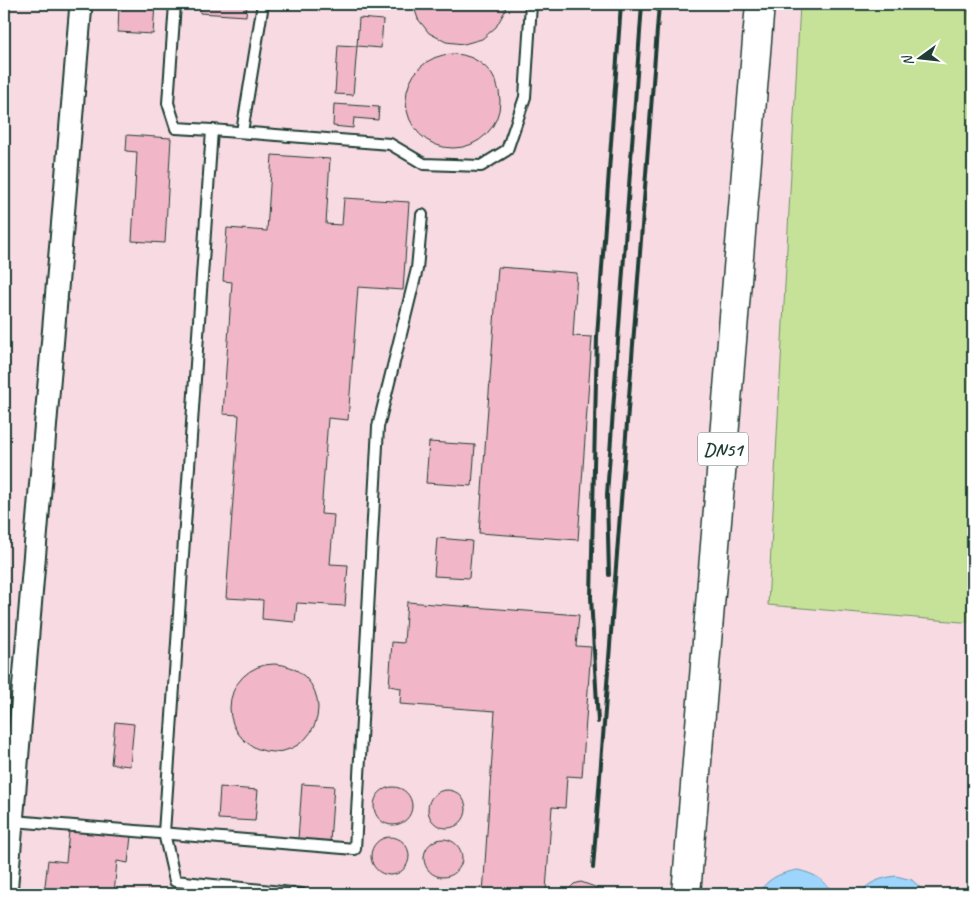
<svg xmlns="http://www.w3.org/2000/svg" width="977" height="898" font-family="Caveat,sans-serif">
	<rect width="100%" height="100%" fill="#fbe9ee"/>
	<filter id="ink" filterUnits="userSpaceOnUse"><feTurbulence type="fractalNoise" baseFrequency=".02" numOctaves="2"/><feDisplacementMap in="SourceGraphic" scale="10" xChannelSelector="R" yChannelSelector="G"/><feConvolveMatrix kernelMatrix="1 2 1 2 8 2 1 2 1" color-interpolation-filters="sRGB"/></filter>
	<g filter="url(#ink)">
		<path fill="#f8dae3" d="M4 4H973V894H4Z"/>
		<path fill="#c6e299" stroke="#729066" d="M4 4H10L4 83Z
			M800 4H967L973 24V623L768 605Z"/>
		<path fill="#9ed5fd" stroke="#6b98ad" d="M798 870C814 874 825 879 833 894H757C769 878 779 873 798 870Z
			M896 876 912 880 927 894H859C869 882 880 878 896 876Z"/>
		<path fill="#f1b7c8" stroke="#1f3d34" d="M119 4H155L153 34 118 32Z
			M201 4H247L246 16 200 13Z
			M413 4H506L505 11 496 27 482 39 464 44 446 42 429 33 418 19Z
			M359 18 383 20 381 48 357 46Z
			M338 45 357 46 353 95 335 94Z
			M406 101a47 47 0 1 1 94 0a47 47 0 1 1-94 0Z
			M334 104 379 107 378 120 354 118 353 128 333 126Z
			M127 135 171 138 165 243 132 241 137 152 126 151Z
			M272 155 330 159 326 224 342 225 344 198 409 202 403 290 358 287 348 420 328 418 321 514 334 515 330 564 348 565 345 606 297 603 295 622 262 619 263 600 226 598 239 415 223 414 232 282 223 281 227 228 267 231Z
			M498 267 577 273 573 336 592 337 578 540 479 533Z
			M429 442 475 445 472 486 426 483Z
			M437 538 472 541 469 578 434 576Z
			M407 602 579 615 576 646 591 647 582 777 567 776 565 808 552 807 546 890 559 891V894H483L495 711 400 704 401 688 389 686 392 642 404 643Z
			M230 708a44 44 0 1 1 88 0a44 44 0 1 1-88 0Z
			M115 722 134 724 130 766 111 764Z
			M302 784 334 786 330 842 298 839Z
			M220 787 258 790 255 821 218 819Z
			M374 806a19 19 0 1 1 38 0a19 19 0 1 1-38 0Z
			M428 809a19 19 0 1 1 38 0a19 19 0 1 1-38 0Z
			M69 831 131 836 128 863 117 861 114 894H44L48 860 66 862Z
			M371 856a19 19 0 1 1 38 0a19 19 0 1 1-38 0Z
			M424 858a19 19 0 1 1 38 0a19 19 0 1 1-38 0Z
			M969 870H973V894H967Z
			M581 882 595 887 599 894H564L574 884Z"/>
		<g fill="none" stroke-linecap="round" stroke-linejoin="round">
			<defs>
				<path id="lane" d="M175 4 168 103 176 128 212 130
					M242 132 263 4
					M13 821 355 849 378 427 417 269 422 215
					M301 894 175 881 164 833 212 130 390 144 424 164 481 166 507 150 525 97 531 4"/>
				<path id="street" d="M6 894 81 4"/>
				<path id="primary" d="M686 894 760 4"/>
			</defs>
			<use href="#lane" stroke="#1f3d34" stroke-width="14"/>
			<use href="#street" stroke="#1f3d34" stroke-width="25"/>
			<use href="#primary" stroke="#1f3d34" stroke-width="31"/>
			<use href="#lane" stroke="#fff" stroke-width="10"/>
			<use href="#street" stroke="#fff" stroke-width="21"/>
			<use href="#primary" stroke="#fff" stroke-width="28"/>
			<path stroke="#1f3d34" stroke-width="4" d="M609 575 607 495 642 4
				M598 722 591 597 597 337 621 4
				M593 868 659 4"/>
		</g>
	</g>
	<g text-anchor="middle" stroke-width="4" stroke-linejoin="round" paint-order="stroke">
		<rect fill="#fff" stroke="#627771" stroke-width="1" x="698" y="432.5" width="50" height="33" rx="4"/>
		<g font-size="19" font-weight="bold" fill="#1f3d34">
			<text x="723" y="456">DN51</text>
		</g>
	</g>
	<rect width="977" height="898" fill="none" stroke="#fff" stroke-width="20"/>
	<rect x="10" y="10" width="957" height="878" fill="none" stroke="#1f3d34" stroke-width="2" filter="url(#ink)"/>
	<g transform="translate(920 58) rotate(255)" stroke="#ffffff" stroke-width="4" paint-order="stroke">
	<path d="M0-4L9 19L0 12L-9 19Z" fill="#1f3d34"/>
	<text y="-8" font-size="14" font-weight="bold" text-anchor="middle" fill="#1f3d34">N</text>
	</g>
</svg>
